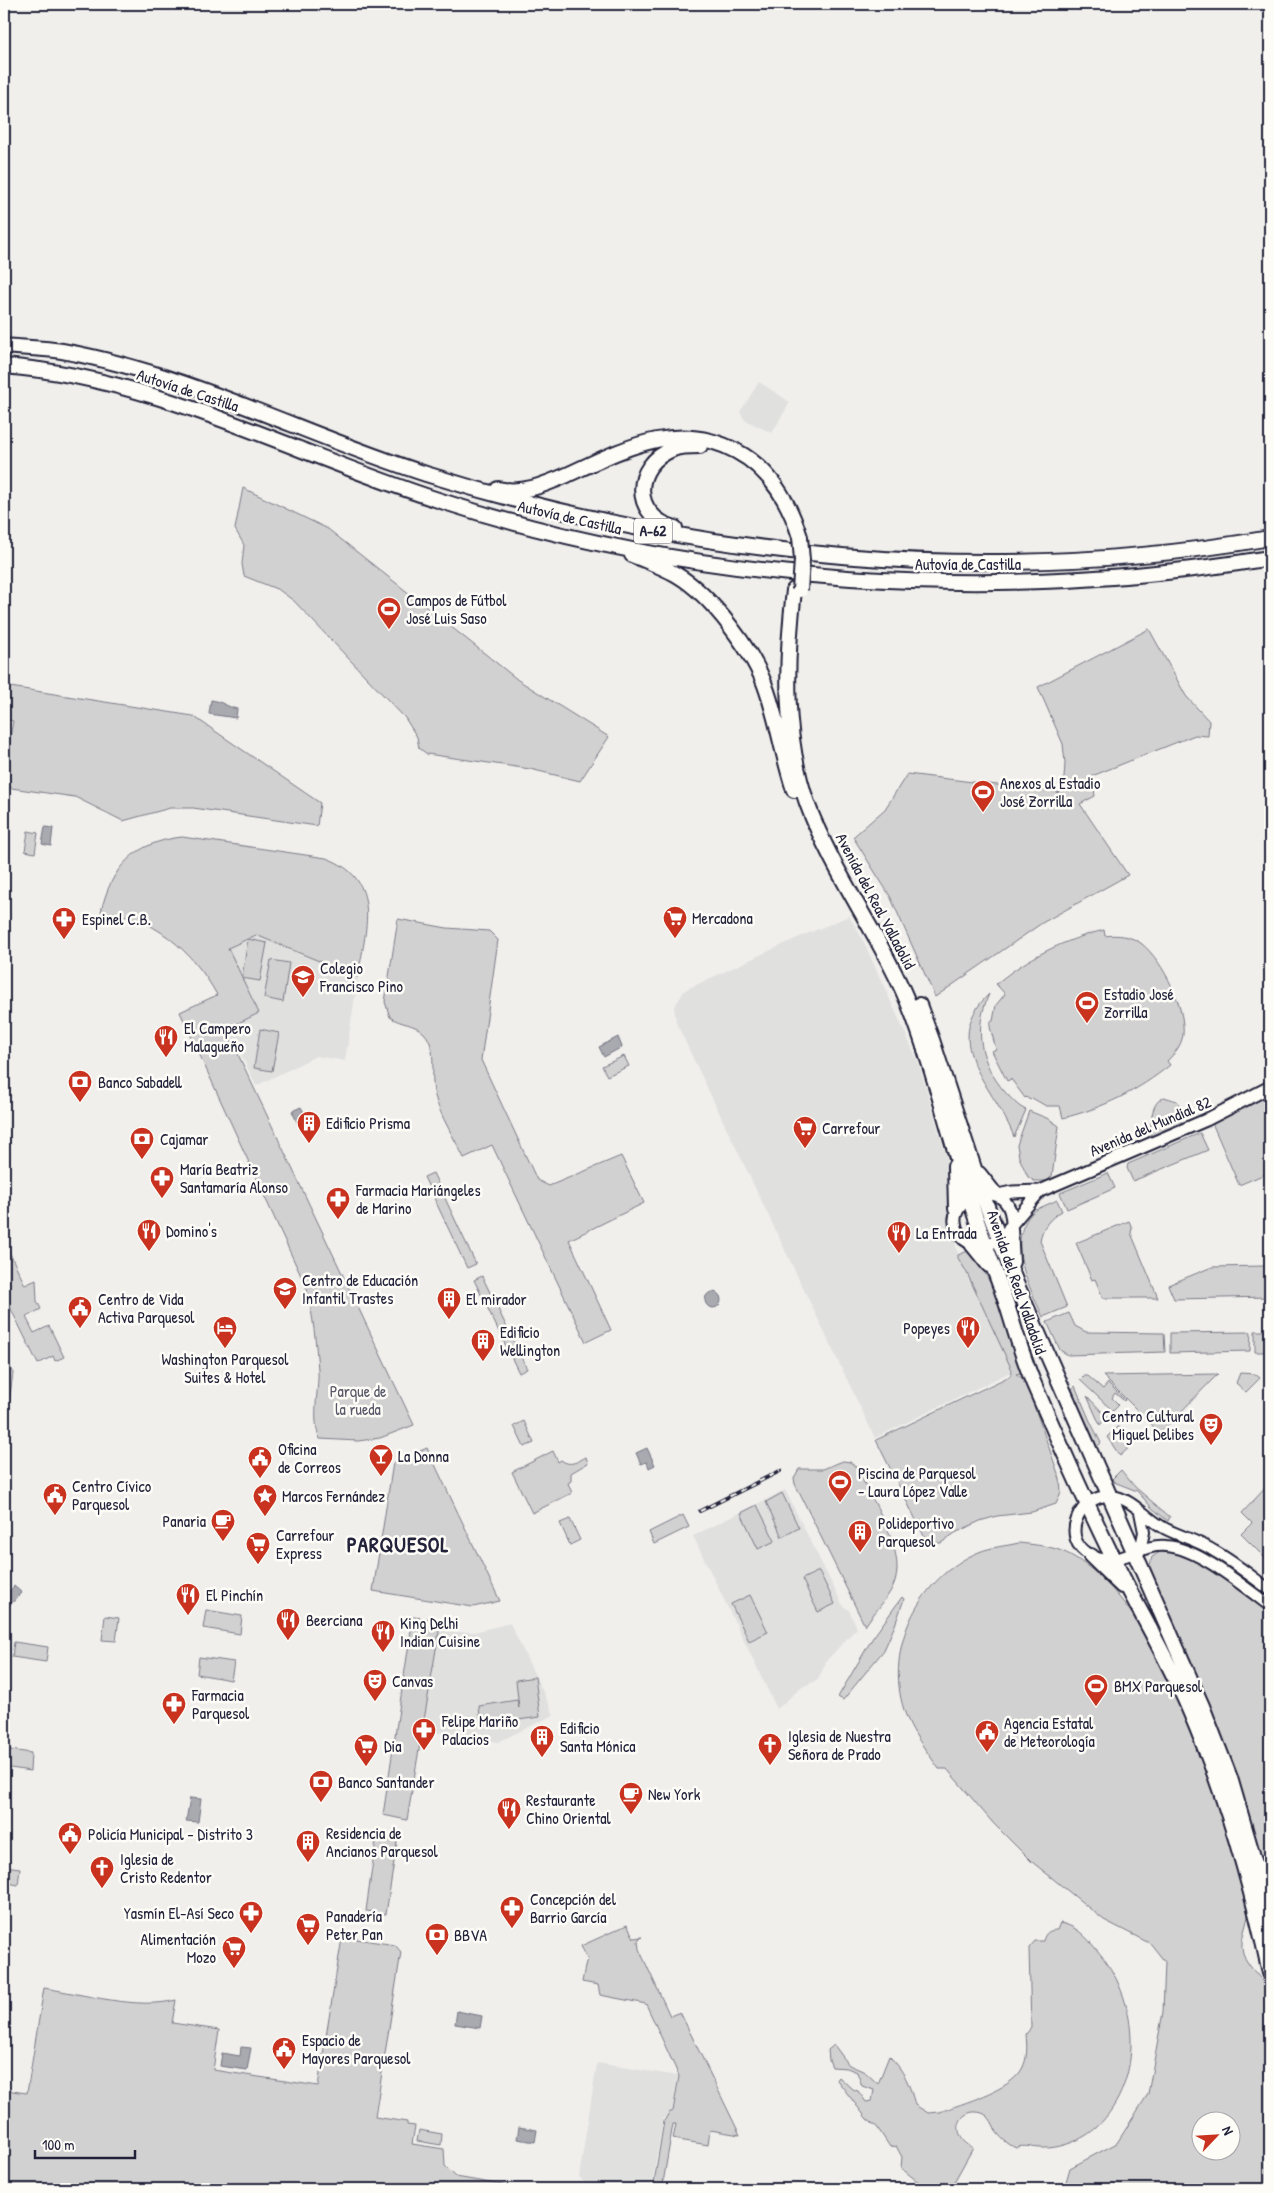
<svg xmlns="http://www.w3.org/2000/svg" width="1274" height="2193" font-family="'Patrick Hand',sans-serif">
	<rect width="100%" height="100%" fill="#f0efec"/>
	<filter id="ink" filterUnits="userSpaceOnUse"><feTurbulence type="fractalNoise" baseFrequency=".02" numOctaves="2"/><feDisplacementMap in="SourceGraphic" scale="10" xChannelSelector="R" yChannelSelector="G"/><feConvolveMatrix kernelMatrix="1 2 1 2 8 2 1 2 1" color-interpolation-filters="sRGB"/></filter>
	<g filter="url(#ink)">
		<path fill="#e0e0df" d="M759 382 790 402 772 433 745 420 740 412Z
			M849 916 861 936 918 1061 951 1173 948 1211 957 1251 972 1277 1011 1365 1010 1372 875 1438 691 1054 676 1022 674 1007 685 990 795 939Z
			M256 935 358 977 345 1061 316 1056 256 1086 228 1027 227 948Z
			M785 1490 843 1606 849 1610 857 1628 827 1660 818 1680 802 1687 777 1709 693 1536Z
			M510 1623 554 1715 498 1742 422 1730 439 1629 453 1632H474Z
			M597 2063 678 2076 672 2111 663 2119 651 2189H629L585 2183 579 2177Z"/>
		<path fill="#d2d1d1" stroke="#7a7a86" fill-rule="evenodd" d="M243 488 328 529 518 680 609 737 580 781 530 769 427 754 419 748 417 737 405 718 294 601 279 590 244 576 242 564 244 545 235 529Z
			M1149 629 1186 696 1209 721 1208 736 1195 735 1092 776 1095 796 1080 804 1128 875 1042 923 935 997 890 896 853 837 885 809 907 774 1063 793 1065 763 1063 744 1038 687Z
			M4 686 193 716 320 803 317 826 193 808H170L123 821 75 797 4 787V770L13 721 4 719Z
			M28 831 38 833 35 853 25 851Z
			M182 837 326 858C384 879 365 931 358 977L256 935 228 948 242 977 248 939 267 943 260 981 242 978 259 1013 226 1029 414 1425 380 1438 358 1441 320 1439C311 1418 319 1392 318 1370 316 1342 313 1316 307 1289L180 1012 217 995C194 952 150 913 101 912 111 867 135 842 182 837Z
			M398 919 447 928 489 931 498 940 481 1060 537 1180 549 1186 621 1156 644 1203 569 1240 611 1330 586 1342 492 1145 464 1158C455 1139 440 1116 435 1096 429 1076 439 1049 424 1033 414 1023 401 1025 390 1017L385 1002Z
			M1104 930 1105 936C1118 934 1132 936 1142 944 1163 961 1186 1008 1183 1035 1181 1046 1175 1053 1167 1061L1170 1065C1138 1091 1103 1108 1063 1118L1060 1106H1046L1032 1098 1030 1100 1026 1097 1025 1098 1011 1079 1007 1081 992 1051 996 1049 990 1027 991 1021H993L996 1005 1005 994 996 984C1028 957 1064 940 1104 930Z
			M271 960 289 963 283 1002 264 998Z
			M989 994C973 1030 980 1063 1005 1092 1012 1099 1017 1106 1026 1110L1014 1137C996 1088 937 1044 989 994Z
			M260 1029 279 1033 272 1071 254 1068Z
			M624 1056 629 1066 607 1076 602 1066Z
			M1270 1093V1186L1265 1174 1239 1185 1212 1123Z
			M1164 1097 1177 1101 1181 1109V1124L1153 1136 1150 1134C1152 1120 1150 1104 1164 1097Z
			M1029 1111 1049 1119 1059 1126 1052 1176 1047 1181H1034L1028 1177 1019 1157 1017 1145Z
			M1200 1133 1208 1150 1133 1181 1127 1168 1128 1164Z
			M433 1173 476 1264 467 1268 424 1177Z
			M1108 1173 1115 1188 1067 1209 1060 1193Z
			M1057 1200 1062 1211C1050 1218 1042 1227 1040 1241L1067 1307 1043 1317C1030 1288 1004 1241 1033 1212 1039 1207 1050 1204 1057 1200Z
			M1129 1221 1132 1228 1131 1233 1158 1298H1103L1095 1279 1092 1280 1076 1243Z
			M4 1241 25 1285 36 1280 37 1301 41 1309 26 1317 34 1333 49 1326 64 1357 55 1361 53 1356 38 1364 4 1295Z
			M968 1251C997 1279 1009 1335 1022 1373L1016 1374 1025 1380 1060 1479 1061 1492 1056 1504 1032 1512 997 1516 980 1521 955 1533 941 1543H932L925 1538 876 1440 1010 1376 1012 1370 966 1271 958 1258V1255Z
			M1265 1266 1270 1278V1297L1174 1299 1168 1285 1212 1267Z
			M482 1276 527 1369 519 1373 474 1280Z
			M1069 1313 1075 1326 1086 1332 1164 1333 1165 1352 1068 1355 1060 1350 1047 1322Z
			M1255 1331H1270V1352H1255Z
			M1251 1332 1250 1351 1170 1353V1333Z
			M4 1357 13 1373 4 1441Z
			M1240 1373 1255 1374 1260 1378 1246 1392 1236 1383Z
			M1218 1374 1160 1433 1103 1376Z
			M1084 1376H1088L1103 1389 1108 1383 1125 1400 1124 1401 1115 1393 1112 1398 1119 1405 1113 1411 1080 1380Z
			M1075 1386 1090 1421 1101 1443 1096 1448 1075 1403 1072 1389Z
			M1087 1396 1107 1417 1100 1425Z
			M524 1421 534 1443 524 1447 514 1426Z
			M1118 1426 1134 1443 1120 1456 1107 1437Z
			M427 1448 500 1601 473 1607 373 1591 393 1463Z
			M553 1451 558 1462 561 1460C570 1467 577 1462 586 1457L588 1463 571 1473V1481L568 1483 572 1493 532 1513 512 1472Z
			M843 1461 850 1462 856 1467C870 1497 906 1549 895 1581 890 1597 874 1612 865 1626L795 1484 794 1478 799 1469H823Z
			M1121 1470 1135 1487 1170 1517 1168 1521 1152 1508 1137 1491 1114 1482 1112 1479Z
			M1270 1483V1566L1267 1564 1269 1562 1241 1534 1252 1523 1242 1513Z
			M782 1493 799 1528 782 1537 766 1502Z
			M757 1505 775 1541 758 1549 741 1513Z
			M683 1515 689 1527 654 1544 649 1532Z
			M570 1519 580 1540 570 1545 560 1523Z
			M1019 1543C1046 1546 1061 1547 1083 1563 1152 1611 1194 1733 1220 1811 1230 1841 1243 1873 1248 1905 1251 1921 1238 1937 1243 1953 1248 1969 1264 1978 1269 1993L1270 2189H1064L1070 2168 1117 2143 1148 2094 1163 2012 1165 1962 1151 1944 1104 1920 1031 1861 993 1823 947 1769H939C926 1750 911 1732 904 1710 884 1648 919 1577 979 1552 991 1547 1006 1546 1019 1543ZM1202 2120H1232V2150H1202Z
			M1163 1550 1205 1561 1270 1609V1895L1213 1712 1149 1569 1152 1557Z
			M819 1571 835 1604 818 1612 802 1579Z
			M750 1595 768 1632 749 1641 731 1604Z
			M902 1597 904 1599 895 1625 884 1650 843 1700 838 1697 872 1639Z
			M206 1610 242 1616 240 1634 203 1628Z
			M105 1616 119 1618 116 1641 102 1640Z
			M413 1617 441 1620 407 1820 383 1815Z
			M14 1642 48 1647 46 1662 12 1657Z
			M199 1657 234 1662 231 1680 197 1674Z
			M535 1677 540 1717 481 1725 479 1706 517 1700 519 1708 516 1680Z
			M4 1749 31 1753 30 1771 4 1767Z
			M376 1839 397 1842 386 1914 366 1911Z
			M4 1866 20 1868 18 1885 4 1882Z
			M1060 1923C1077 1926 1086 1937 1096 1949 1139 1997 1146 2079 1097 2127 1083 2140 1060 2149 1041 2148 1033 2148 1022 2144 1016 2148 1009 2145 1003 2140 998 2134 993 2126 991 2116 982 2113 959 2106 948 2135 973 2148L950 2189H927L901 2168 902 2157 896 2146 890 2147 877 2127 867 2119 837 2080 839 2077 852 2089 858 2091 866 2102 872 2101 874 2090 862 2086 857 2072 847 2068 832 2067 829 2060 828 2050 834 2045 849 2065 865 2072 878 2084 889 2056C904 2070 910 2085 915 2105L928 2113 940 2112C962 2103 1010 2091 1022 2069 1028 2058 1027 2046 1026 2034L1031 2028 1029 1948 1035 1941H1043C1045 1933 1049 1930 1057 1930Z
			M627 1925 634 1938 642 1937 638 1941 639 1949 670 2016 680 2012 740 2135 710 2130 708 2145 673 2139 676 2124H673L662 2189H653L664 2121 669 2113 673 2111 679 2076 646 2004 600 1995 598 1985 582 1982 586 1962 588 1960 581 1946Z
			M350 1938 395 1945 401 1952 375 2117 407 2122V2125L415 2126 412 2144 444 2149 445 2166 456 2177 525 2189H4V2090L27 2093 44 1988C83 1994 138 2010 176 2000L172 2023 219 2030 213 2070 318 2086 341 1944 344 1939Z
			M419 2130 442 2134 441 2145 417 2141Z"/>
		<path fill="#a9a9b0" stroke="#737381" d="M211 700C221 701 227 707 237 709L236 718 209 714Z
			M45 827 53 828 51 846 42 844Z
			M618 1037 622 1047 604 1057 599 1047Z
			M301 1107 312 1128 302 1133 292 1111Z
			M705 1300a8 8 0 1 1 16 0a8 8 0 1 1-16 0Z
			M647 1448 655 1465 649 1468 647 1462 641 1464 636 1453Z
			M14 1586 22 1593 10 1605 4 1598Z
			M190 1798 201 1799 198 1822 186 1821Z
			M457 2011 482 2016 480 2028 455 2024Z
			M241 2047 251 2048 247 2070 220 2066 222 2053 240 2056Z
			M519 2127 537 2130 535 2142 517 2139Z"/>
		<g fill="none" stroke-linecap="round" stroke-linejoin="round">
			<defs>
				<path id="secondary" d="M1140 1512 1144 1532 1140 1551
					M1270 1590C1252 1577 1234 1562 1214 1551 1199 1541 1182 1537 1166 1529 1147 1520 1133 1498 1111 1496 1079 1494 1059 1539 1090 1555 1118 1570 1139 1543 1166 1546 1199 1548 1244 1587 1270 1606"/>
				<path id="primary" d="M982 1193C1002 1192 1012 1204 1012 1224 1009 1231 1004 1236 997 1240 963 1261 930 1209 982 1193Z
					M998 1195 1012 1192 1040 1191 1206 1120 1270 1087
					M1012 1224 1040 1191"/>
				<path id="highway" d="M4 346C23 348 43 348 62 351 190 374 304 435 426 474 698 559 989 587 1270 538
					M4 366C158 378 294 454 438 500 702 586 997 603 1270 558
					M498 489C523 494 544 485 567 475 622 450 676 419 736 451 770 469 789 502 800 537
					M675 528C631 516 632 465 673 449 680 446 692 446 700 446
					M632 555C647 561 663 567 677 575 711 595 755 653 767 691 778 723 783 757 794 790
					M794 590C786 661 783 734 807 803 834 877 885 941 913 1015 936 1076 950 1139 970 1200 981 1235 995 1270 1007 1305 1015 1331 1023 1358 1033 1382 1059 1442 1085 1501 1113 1558 1138 1610 1168 1658 1190 1711 1226 1795 1251 1884 1270 1973
					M919 1005 932 1040 982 1193 1016 1283 1202 1706 1230 1778 1270 1915
					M955 1166 956 1209
					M979 1174 994 1193
					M1010 1229 1012 1262
					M972 1244 989 1265
					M1091 1556 1122 1586"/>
			</defs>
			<use href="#secondary" stroke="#22223b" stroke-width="14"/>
			<use href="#primary" stroke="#22223b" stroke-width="15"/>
			<use href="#highway" stroke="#22223b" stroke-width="18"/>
			<use href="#secondary" stroke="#fdfcf7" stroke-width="10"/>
			<use href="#primary" stroke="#fdfcf7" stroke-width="11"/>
			<use href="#highway" stroke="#fdfcf7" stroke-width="14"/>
			<defs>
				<path id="rail" d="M700 1511 780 1471"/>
			</defs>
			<use href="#rail" stroke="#22223b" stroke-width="4"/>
			<use href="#rail" stroke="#fdfcf7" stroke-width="2" stroke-dasharray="5.5" stroke-linecap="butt"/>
			<defs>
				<path id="highway-bridge" d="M800 590 802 560 800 537"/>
			</defs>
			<use href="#highway-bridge" stroke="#22223b" stroke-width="18" stroke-linecap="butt"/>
			<use href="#highway-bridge" stroke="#fdfcf7" stroke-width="14"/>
		</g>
	</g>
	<defs>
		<symbol id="stadium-pin" viewBox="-11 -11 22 30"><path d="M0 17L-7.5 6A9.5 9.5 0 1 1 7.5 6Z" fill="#c8321e" stroke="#fdfcf7"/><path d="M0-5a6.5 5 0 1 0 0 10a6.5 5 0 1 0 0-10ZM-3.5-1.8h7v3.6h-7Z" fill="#fff"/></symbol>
		<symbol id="supermarket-pin" viewBox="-11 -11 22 30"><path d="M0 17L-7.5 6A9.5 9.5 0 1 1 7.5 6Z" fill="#c8321e" stroke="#fdfcf7"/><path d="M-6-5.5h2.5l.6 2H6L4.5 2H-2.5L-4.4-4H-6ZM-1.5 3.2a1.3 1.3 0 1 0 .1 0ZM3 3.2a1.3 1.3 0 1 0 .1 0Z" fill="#fff"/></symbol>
		<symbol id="pharmacy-pin" viewBox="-11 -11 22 30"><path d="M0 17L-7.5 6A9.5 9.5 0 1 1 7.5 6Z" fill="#c8321e" stroke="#fdfcf7"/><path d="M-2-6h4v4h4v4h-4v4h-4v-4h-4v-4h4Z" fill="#fff"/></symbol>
		<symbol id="school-pin" viewBox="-11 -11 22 30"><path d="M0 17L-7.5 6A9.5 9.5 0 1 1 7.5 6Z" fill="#c8321e" stroke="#fdfcf7"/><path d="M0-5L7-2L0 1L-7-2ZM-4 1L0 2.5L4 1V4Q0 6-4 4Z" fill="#fff"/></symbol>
		<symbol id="restaurant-pin" viewBox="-11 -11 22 30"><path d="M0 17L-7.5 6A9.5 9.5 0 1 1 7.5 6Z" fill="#c8321e" stroke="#fdfcf7"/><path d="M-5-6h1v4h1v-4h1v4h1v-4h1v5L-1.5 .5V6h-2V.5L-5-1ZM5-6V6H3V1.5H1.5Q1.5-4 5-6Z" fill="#fff"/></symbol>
		<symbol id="bank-pin" viewBox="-11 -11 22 30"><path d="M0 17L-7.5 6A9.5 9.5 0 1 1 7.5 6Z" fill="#c8321e" stroke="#fdfcf7"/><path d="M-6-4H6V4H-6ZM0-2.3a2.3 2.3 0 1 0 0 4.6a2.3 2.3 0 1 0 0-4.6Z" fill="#fff"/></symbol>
		<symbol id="building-pin" viewBox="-11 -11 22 30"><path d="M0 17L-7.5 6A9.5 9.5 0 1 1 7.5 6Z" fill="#c8321e" stroke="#fdfcf7"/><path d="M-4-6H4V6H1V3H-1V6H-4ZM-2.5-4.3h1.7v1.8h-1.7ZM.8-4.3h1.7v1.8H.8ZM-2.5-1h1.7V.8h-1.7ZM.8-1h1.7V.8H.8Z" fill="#fff"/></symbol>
		<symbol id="civic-pin" viewBox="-11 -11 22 30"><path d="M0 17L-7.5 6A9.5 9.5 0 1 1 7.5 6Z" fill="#c8321e" stroke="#fdfcf7"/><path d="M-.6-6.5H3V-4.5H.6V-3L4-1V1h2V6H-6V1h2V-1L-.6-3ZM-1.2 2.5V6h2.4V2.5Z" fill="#fff"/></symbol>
		<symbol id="hotel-pin" viewBox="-11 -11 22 30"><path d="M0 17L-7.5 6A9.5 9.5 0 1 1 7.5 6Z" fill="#c8321e" stroke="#fdfcf7"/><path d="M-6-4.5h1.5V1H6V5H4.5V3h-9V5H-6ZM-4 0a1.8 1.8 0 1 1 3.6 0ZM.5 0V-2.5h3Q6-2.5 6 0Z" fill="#fff"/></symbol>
		<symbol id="theatre-pin" viewBox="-11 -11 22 30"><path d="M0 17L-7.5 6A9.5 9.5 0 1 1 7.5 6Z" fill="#c8321e" stroke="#fdfcf7"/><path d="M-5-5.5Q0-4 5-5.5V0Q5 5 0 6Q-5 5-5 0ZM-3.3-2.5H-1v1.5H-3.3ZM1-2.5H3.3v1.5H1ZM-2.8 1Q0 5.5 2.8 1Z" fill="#fff"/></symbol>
		<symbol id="bar-pin" viewBox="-11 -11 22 30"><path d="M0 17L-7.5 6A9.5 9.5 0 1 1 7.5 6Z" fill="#c8321e" stroke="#fdfcf7"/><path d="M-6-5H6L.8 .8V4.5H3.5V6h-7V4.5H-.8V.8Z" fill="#fff"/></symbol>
		<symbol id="sight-pin" viewBox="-11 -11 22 30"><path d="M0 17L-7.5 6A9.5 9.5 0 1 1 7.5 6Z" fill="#c8321e" stroke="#fdfcf7"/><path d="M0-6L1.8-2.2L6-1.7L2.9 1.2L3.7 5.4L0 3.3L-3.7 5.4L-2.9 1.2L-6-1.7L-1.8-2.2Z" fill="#fff"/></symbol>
		<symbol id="cafe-pin" viewBox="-11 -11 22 30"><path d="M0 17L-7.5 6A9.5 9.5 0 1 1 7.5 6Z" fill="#c8321e" stroke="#fdfcf7"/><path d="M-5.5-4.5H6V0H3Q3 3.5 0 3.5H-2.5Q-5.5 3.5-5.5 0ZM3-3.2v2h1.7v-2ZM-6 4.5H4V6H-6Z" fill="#fff"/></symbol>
		<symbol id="church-pin" viewBox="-11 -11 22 30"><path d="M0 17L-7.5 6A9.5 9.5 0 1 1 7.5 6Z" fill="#c8321e" stroke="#fdfcf7"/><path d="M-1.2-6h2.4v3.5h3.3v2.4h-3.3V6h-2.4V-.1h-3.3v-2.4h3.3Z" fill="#fff"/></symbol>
	</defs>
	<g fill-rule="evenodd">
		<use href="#stadium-pin" x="375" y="595" width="28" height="38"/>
		<use href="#stadium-pin" x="969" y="778" width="28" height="38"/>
		<use href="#supermarket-pin" x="661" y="904" width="28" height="38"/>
		<use href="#pharmacy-pin" x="50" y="905" width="28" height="38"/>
		<use href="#school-pin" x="289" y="963" width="28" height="38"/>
		<use href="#stadium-pin" x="1073" y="989" width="28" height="38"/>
		<use href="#restaurant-pin" x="152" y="1023" width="28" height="38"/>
		<use href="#bank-pin" x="66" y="1068" width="28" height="38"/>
		<use href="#building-pin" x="295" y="1109" width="28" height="38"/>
		<use href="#supermarket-pin" x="791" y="1114" width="28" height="38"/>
		<use href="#bank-pin" x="128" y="1125" width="28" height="38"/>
		<use href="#pharmacy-pin" x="148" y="1164" width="28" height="38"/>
		<use href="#pharmacy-pin" x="324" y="1185" width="28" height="38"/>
		<use href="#restaurant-pin" x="135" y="1217" width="28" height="38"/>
		<use href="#restaurant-pin" x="885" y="1219" width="28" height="38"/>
		<use href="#school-pin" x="271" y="1275" width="28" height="38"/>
		<use href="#building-pin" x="435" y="1285" width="28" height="38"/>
		<use href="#civic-pin" x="66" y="1294" width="28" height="38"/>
		<use href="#hotel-pin" x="211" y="1314" width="28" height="38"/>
		<use href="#restaurant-pin" x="954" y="1314" width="28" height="38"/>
		<use href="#building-pin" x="469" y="1327" width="28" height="38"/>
		<use href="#theatre-pin" x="1197" y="1411" width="28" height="38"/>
		<use href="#bar-pin" x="367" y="1442" width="28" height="38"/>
		<use href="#civic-pin" x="246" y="1444" width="28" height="38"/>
		<use href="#stadium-pin" x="826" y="1468" width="28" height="38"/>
		<use href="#civic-pin" x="41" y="1481" width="28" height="38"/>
		<use href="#sight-pin" x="251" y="1482" width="28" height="38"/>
		<use href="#cafe-pin" x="209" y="1507" width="28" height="38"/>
		<use href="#building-pin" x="846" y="1518" width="28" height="38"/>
		<use href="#supermarket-pin" x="244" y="1530" width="28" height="38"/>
		<use href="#restaurant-pin" x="174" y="1581" width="28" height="38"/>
		<use href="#restaurant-pin" x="274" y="1606" width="28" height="38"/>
		<use href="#restaurant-pin" x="369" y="1618" width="28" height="38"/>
		<use href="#theatre-pin" x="361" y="1667" width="28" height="38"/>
		<use href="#stadium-pin" x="1082" y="1672" width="28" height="38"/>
		<use href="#pharmacy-pin" x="160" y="1690" width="28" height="38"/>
		<use href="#pharmacy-pin" x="410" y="1716" width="28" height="38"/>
		<use href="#civic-pin" x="973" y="1718" width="28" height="38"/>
		<use href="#building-pin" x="528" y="1723" width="28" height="38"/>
		<use href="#church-pin" x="756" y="1731" width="28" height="38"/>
		<use href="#supermarket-pin" x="352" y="1732" width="28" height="38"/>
		<use href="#bank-pin" x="307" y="1768" width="28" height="38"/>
		<use href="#cafe-pin" x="617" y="1780" width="28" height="38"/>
		<use href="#restaurant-pin" x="495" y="1795" width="28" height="38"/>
		<use href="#civic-pin" x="56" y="1820" width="28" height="38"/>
		<use href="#building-pin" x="294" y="1828" width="28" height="38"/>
		<use href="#church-pin" x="88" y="1854" width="28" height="38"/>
		<use href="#pharmacy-pin" x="498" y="1894" width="28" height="38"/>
		<use href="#pharmacy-pin" x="237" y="1899" width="28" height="38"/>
		<use href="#supermarket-pin" x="294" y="1911" width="28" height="38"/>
		<use href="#bank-pin" x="423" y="1921" width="28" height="38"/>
		<use href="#supermarket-pin" x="220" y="1934" width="28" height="38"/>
		<use href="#civic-pin" x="270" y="2035" width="28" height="38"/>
	</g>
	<g text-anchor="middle" stroke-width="5" stroke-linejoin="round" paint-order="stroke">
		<rect fill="#fdfcf7" stroke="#646373" stroke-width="1" x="634" y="518.5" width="38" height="25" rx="4"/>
		<g font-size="15" font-weight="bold" fill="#22223b">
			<text x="653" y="536">A-62</text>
		</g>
		<g font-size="16" fill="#22223b" stroke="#fdfcf7">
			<text transform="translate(188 390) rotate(18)" y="6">Autovía de Castilla</text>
			<text transform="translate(570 517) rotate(13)" y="6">Autovía de Castilla</text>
			<text x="968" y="570">Autovía de Castilla</text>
			<text transform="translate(876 901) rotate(62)" y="6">Avenida del Real Valladolid</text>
			<text transform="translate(1150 1126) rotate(-23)" y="6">Avenida del Mundial 82</text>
			<text transform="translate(1017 1282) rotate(71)" y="6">Avenida del Real Valladolid</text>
		</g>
		<g font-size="16" fill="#22223b" stroke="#fdfcf7" text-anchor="start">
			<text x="406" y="606">Campos de Fútbol<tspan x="406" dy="18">José Luis Saso</tspan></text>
			<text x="1000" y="789">Anexos al Estadio<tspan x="1000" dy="18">José Zorrilla</tspan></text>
			<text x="692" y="924">Mercadona</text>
			<text x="82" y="925">Espinel C.B.</text>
			<text x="320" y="974">Colegio<tspan x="320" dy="18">Francisco Pino</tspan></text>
			<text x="1104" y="1000">Estadio José<tspan x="1104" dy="18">Zorrilla</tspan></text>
			<text x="184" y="1034">El Campero<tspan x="184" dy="18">Malagueño</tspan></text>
			<text x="98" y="1088">Banco Sabadell</text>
			<text x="326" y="1129">Edificio Prisma</text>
			<text x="822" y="1134">Carrefour</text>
			<text x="160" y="1145">Cajamar</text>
			<text x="180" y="1175">María Beatriz<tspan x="180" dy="18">Santamaría Alonso</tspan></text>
			<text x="356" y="1196">Farmacia Mariángeles<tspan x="356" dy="18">de Marino</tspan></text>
			<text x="166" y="1237">Domino's</text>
			<text x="916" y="1239">La Entrada</text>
			<text x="302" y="1286">Centro de Educación<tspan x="302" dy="18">Infantil Trastes</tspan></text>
			<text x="98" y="1305">Centro de Vida<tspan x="98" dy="18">Activa Parquesol</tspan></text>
			<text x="466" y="1305">El mirador</text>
			<text x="950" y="1334" text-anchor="end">Popeyes</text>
			<text x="500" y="1338">Edificio<tspan x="500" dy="18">Wellington</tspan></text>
			<text x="225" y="1365" text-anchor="middle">Washington Parquesol<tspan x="225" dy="18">Suites &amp; Hotel</tspan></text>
			<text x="1194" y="1422" text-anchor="end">Centro Cultural<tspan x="1194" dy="18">Miguel Delibes</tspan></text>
			<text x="278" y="1455">Oficina<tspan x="278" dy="18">de Correos</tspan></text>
			<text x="398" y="1462">La Donna</text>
			<text x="858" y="1479">Piscina de Parquesol<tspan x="858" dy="18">- Laura López Valle</tspan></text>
			<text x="72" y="1492">Centro Cívico<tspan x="72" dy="18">Parquesol</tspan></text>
			<text x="282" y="1502">Marcos Fernández</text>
			<text x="206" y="1527" text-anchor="end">Panaria</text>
			<text x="878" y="1529">Polideportivo<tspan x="878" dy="18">Parquesol</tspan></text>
			<text x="276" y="1541">Carrefour<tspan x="276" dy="18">Express</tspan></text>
			<text x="206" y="1601">El Pinchín</text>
			<text x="306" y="1626">Beerciana</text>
			<text x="400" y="1629">King Delhi<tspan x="400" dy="18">Indian Cuisine</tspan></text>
			<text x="392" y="1687">Canvas</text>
			<text x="1114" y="1692">BMX Parquesol</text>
			<text x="192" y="1701">Farmacia<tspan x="192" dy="18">Parquesol</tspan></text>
			<text x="442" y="1727">Felipe Mariño<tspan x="442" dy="18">Palacios</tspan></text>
			<text x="1004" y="1729">Agencia Estatal<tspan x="1004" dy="18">de Meteorología</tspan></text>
			<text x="560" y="1734">Edificio<tspan x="560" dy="18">Santa Mónica</tspan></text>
			<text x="788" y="1742">Iglesia de Nuestra<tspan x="788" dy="18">Señora de Prado</tspan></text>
			<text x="384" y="1752">Dia</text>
			<text x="338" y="1788">Banco Santander</text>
			<text x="648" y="1800">New York</text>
			<text x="526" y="1806">Restaurante<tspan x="526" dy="18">Chino Oriental</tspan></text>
			<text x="326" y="1839">Residencia de<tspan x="326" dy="18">Ancianos Parquesol</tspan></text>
			<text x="88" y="1840">Policía Municipal - Distrito 3</text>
			<text x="120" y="1865">Iglesia de<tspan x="120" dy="18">Cristo Redentor</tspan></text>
			<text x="530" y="1905">Concepción del<tspan x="530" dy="18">Barrio García</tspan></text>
			<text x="234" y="1919" text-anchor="end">Yasmín El-Así Seco</text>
			<text x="326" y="1922">Panadería<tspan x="326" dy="18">Peter Pan</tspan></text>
			<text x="454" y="1941">BBVA</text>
			<text x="216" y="1945" text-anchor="end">Alimentación<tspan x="216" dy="18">Mozo</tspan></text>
			<text x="302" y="2046">Espacio de<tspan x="302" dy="18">Mayores Parquesol</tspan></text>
		</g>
		<g font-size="16" fill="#575768" stroke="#fdfcf7">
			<text x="358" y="1397">Parque de<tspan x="358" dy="18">la rueda</tspan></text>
		</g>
		<g font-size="21" font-weight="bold" letter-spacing="1" fill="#22223b" stroke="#fdfcf7">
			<text x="398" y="1552">PARQUESOL</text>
		</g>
	</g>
	<rect width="1274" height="2193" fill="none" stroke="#fdfcf7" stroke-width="20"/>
	<rect x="10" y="10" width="1254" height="2173" fill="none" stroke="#22223b" stroke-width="2" filter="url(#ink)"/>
	<g transform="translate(1216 2136) rotate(65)"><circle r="24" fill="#fdfcf7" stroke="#a5a5ac"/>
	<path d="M0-4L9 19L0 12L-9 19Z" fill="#c8321e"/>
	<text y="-8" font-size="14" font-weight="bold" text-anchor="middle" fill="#22223b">N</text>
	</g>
	<path d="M35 2150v8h100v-8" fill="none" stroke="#22223b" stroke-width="2.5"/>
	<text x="42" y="2150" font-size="15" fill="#22223b" stroke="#fdfcf7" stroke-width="4" paint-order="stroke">100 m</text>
</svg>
